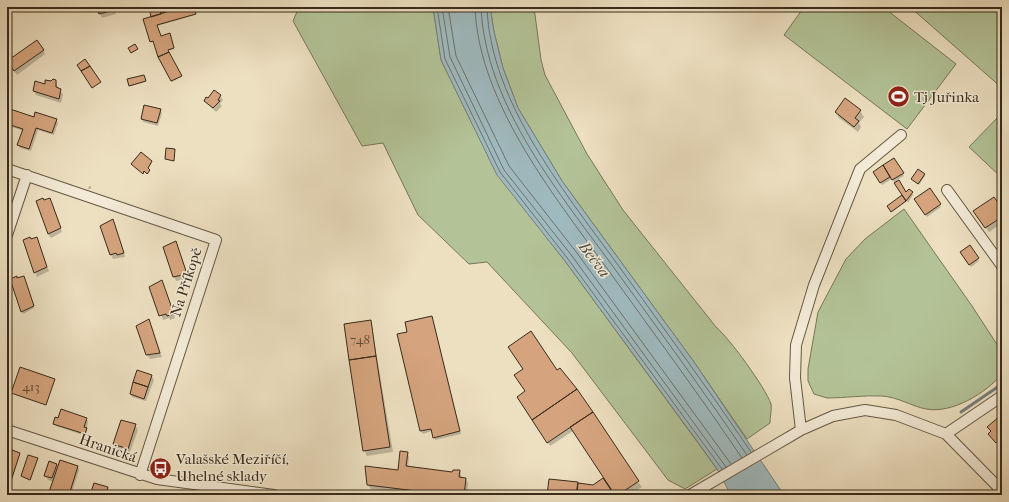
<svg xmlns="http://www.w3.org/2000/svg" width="1009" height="502" font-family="'IM FELL French Canon',serif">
	<rect width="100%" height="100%" fill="#ede0c1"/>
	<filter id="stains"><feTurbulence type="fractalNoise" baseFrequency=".005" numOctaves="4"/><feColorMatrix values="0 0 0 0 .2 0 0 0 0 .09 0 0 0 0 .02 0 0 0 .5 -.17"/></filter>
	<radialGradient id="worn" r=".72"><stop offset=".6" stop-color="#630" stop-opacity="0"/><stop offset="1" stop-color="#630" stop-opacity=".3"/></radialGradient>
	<path fill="#b3c397" stroke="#767759" d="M299 7H433L441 60 497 174 565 261 717 469 685 489 668 480 572 353 487 262 469 264 418 215 383 143 362 146 293 21Z
		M490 7H534L541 60 545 75 587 154 623 210 716 327C730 339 765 387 771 404 772 409 770 417 770 423L747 439 694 362 562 181 518 108 503 68 494 32Z
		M804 7H883L956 64 907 129 784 35Z
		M910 7H1002V88Z
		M1002 113V178L969 147Z
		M904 209 972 306 1000 349 1002 353V374C986 393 952 414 926 409 911 406 898 397 882 396 864 395 845 398 827 398L814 394 808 381V369L818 312 846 259 865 239Z"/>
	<path fill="#9fbabf" stroke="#76817d" d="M433 7H490L494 32 503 68 518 108 562 181 694 362 784 495H731L717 469 700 445 565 261 497 175 441 60Z"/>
	<path fill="#0003" d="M97 7H113L116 14 102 18Z
		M150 7H159L162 15 164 14 162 7H171L172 11 175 10 174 7H193L195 15 157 26 160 37 170 35 174 49 167 51 181 77 172 82 159 57 154 42H150L144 20 153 17Z
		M43 50 45 54 17 75 10 66Z
		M144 77 145 82 131 86 130 85Z
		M56 81 58 89 63 94 61 103 36 95 34 90Z
		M220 96 223 100 220 104 222 106 216 112 205 101Z
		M845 100 860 111 864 117 859 123 861 127 858 132 839 118 836 112Z
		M7 109 35 118 56 120 58 123 54 135 38 130 31 151 20 148 18 145 23 131 7 125Z
		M160 110 162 113 158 126 143 122 142 119Z
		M141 153 152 163 148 169 150 171 148 174 145 172 143 174 133 165Z
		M894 159 904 176 897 180 906 194 912 193 913 195 908 203 907 201 892 212 889 207 903 196 892 179 882 185 874 172Z
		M919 171 925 176 919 185 913 180Z
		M89 186H91V189H88Z
		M930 190 941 207 927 217 916 199Z
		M50 199 62 232 51 238 48 234Z
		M1002 210V223L989 232 977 215Z
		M112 220 115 225 125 257 113 259 111 255 101 226Z
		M36 238 49 271 37 277 24 240Z
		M177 246 189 279 176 281 174 277Z
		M970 246 979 261 971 267 962 252Z
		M11 279 25 280 34 308 23 314Z
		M162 281 175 318 170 320 169 318 163 320 151 287Z
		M432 317 461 434 435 440 432 431 423 434 421 431 398 335 408 332Z
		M149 320 151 325 162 357 150 359 147 355Z
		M371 322 393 452 367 456 364 450Z
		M138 371 152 376 154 380 146 401 132 397 131 394Z
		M557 371 593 414 638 482 642 487 630 495H548L550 480 593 486 604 478 573 431 550 446 536 424Z
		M54 379 46 405 12 393Z
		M86 419 88 421 86 436 56 426 54 424Z
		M135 425 138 430 130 452 117 448 114 443Z
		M7 449 20 455 7 495Z
		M407 453 409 457 408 468 453 473 460 471 462 479H466L468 483 467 495H420L371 489 368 485 398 471Z
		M28 456 37 460 31 480 22 476Z
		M56 465 58 468 78 467 79 470 71 495H49L54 482 48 480 46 476Z"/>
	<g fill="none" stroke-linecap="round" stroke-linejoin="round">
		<path stroke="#6c726d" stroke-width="1" d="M437 7 445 59 500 172 568 259 722 469
			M442 7 450 57 504 170 572 256 726 467
			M448 7 456 56 509 166 577 253 731 464
			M475 7C478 104 559 202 614 278 657 338 701 397 742 458
			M481 7C485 106 562 196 617 272 661 333 705 393 747 455
			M487 7C490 104 569 197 623 272 666 332 710 391 751 452"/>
		<path stroke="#76817d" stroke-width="3" d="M961 412 1002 384"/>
	</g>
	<path fill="#d5a47e" stroke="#382b1b" d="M96 7H113L114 10 99 14Z
		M149 7H159L161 14 151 17Z
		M161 7H171L172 10 162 13Z
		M183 7H194L196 14 157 25 161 36 170 33 174 48 168 50 169 52 158 57 153 41 150 42 143 19Z
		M37 40 44 50 14 71 7 61Z
		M135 44 138 49 131 53 128 48Z
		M169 52 182 76 171 81 158 57Z
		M85 59 90 66 81 71 77 65Z
		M90 66 101 82 92 88 81 71Z
		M144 75 146 81 129 86 127 79Z
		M53 79 56 80V87L61 89 59 99 33 91 35 81 45 84V80L51 81Z
		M214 90 221 95 218 100 220 101 213 108 204 101 206 97 208 98Z
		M845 98 861 110 855 118 859 121 854 127 835 112Z
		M144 105 161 109 157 123 141 119Z
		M7 108 34 117 35 112 57 119 52 133 36 128 29 149 17 145 23 129 7 124Z
		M166 148 175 149 174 161 165 159Z
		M141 152 152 161 148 168 150 170 147 174 144 171 143 174 131 164Z
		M894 158 904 173 892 180 883 165Z
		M883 165 890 177 880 183 873 172Z
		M918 169 925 174 918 184 911 179Z
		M899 180 906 192 909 189 913 192 906 201 894 183Z
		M930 188 941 204 925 215 914 199Z
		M902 195 906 201 891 212 887 206Z
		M994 197 1002 208V217L985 228 973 211Z
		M43 198 44 200 50 198 61 228 48 234 36 201Z
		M113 219 124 253 117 255 116 253 110 255 100 226Z
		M30 237 31 239 37 237 47 267 34 273 23 240Z
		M176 241 187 274 173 277 163 247Z
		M970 245 979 258 969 265 960 252Z
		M17 276V278L24 276 34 306 21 312 10 279Z
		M162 280 174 314 167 316 166 314 159 316 149 287Z
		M432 316 460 431 433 438 431 429 420 431 397 334 407 332 405 322Z
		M149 319 160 353 146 355 136 326Z
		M371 320 376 356 349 360 344 324Z
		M531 331 557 370 560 368 577 389 532 420 517 397 525 391 514 375 523 369 508 347Z
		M376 356 390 447 363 451 349 360Z
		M20 367 55 379 46 405 11 393Z
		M137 370 152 375 148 387 133 382Z
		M133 382 148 387 144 399 130 394Z
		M577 389 593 412 547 443 532 420Z
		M61 409 87 418 84 427 87 428 85 434 53 424 55 417 58 418Z
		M593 412 639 481 618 495H615L570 427Z
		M1000 416 1002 419V438L996 443 988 434 991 431 987 427Z
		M121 420 136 424 128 449 113 444Z
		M7 448 20 453 7 493Z
		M400 451 408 452 406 466 452 472 453 470H460L459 477 466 478 464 495H450L367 485 365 466 398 470Z
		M28 455 38 458 30 480 21 476Z
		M60 460 78 466 69 495H48Z
		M49 461 57 464 52 478 44 476Z
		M603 478 613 493 610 495H577L578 483 593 485Z
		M549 479 578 482 576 495H547Z
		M94 483 108 487 106 495H90Z"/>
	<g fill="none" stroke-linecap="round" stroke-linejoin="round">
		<defs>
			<path id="minor" d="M7 169 216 240 140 475
				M947 190 1002 266
				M7 235 27 175
				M7 430 157 479 274 495
				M801 430 795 378 796 345 814 285 860 169 901 135
				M946 434 1002 396
				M690 495 801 430 833 416 865 410 896 415 946 434 1002 491"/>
		</defs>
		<use href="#minor" stroke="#655844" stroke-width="12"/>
		<use href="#minor" stroke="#f3ebd7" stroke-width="10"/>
	</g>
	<defs>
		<symbol id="stadium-disc" viewBox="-11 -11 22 22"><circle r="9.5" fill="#8f2418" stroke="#f3ebd7"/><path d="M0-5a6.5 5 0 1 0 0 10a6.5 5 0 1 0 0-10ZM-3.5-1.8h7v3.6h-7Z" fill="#fff"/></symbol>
		<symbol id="bus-disc" viewBox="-11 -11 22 22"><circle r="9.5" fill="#8f2418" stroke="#f3ebd7"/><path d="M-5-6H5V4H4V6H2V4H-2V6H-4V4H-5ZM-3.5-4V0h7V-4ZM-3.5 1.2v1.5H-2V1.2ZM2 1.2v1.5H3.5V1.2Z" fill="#fff"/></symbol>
	</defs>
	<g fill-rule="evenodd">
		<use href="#stadium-disc" x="886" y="84" width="25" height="25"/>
		<use href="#bus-disc" x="148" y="456" width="25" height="25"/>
	</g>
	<g text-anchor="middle" stroke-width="3" stroke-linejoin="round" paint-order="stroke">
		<g font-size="13" fill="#5f4934">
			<text x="360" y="344">748</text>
			<text x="31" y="391">413</text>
		</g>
		<g font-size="15" fill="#382b1b" stroke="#f3ebd7" text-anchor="start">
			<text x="914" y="102">Tj Juřinka</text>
			<text x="176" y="464">Valašské Meziříčí,<tspan x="176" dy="17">Uhelné sklady</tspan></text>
		</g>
		<g font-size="15" fill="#382b1b" stroke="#f3ebd7">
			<text transform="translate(186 282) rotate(-72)" y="5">Na Příkopě</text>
			<text transform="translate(108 448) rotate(19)" y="5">Hranická</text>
		</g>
		<g font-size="16" font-style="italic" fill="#524f44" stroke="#f3ebd7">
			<text transform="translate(595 259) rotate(53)" y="6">Bečva</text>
		</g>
	</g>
	<rect width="1009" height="502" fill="none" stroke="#ede0c1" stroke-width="24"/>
	<rect x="8" y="8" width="993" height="486" fill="none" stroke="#382b1b" stroke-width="2"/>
	<rect x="12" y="12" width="985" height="478" fill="none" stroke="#382b1b"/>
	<rect width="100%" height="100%" filter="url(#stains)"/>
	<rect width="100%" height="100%" fill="url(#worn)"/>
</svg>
